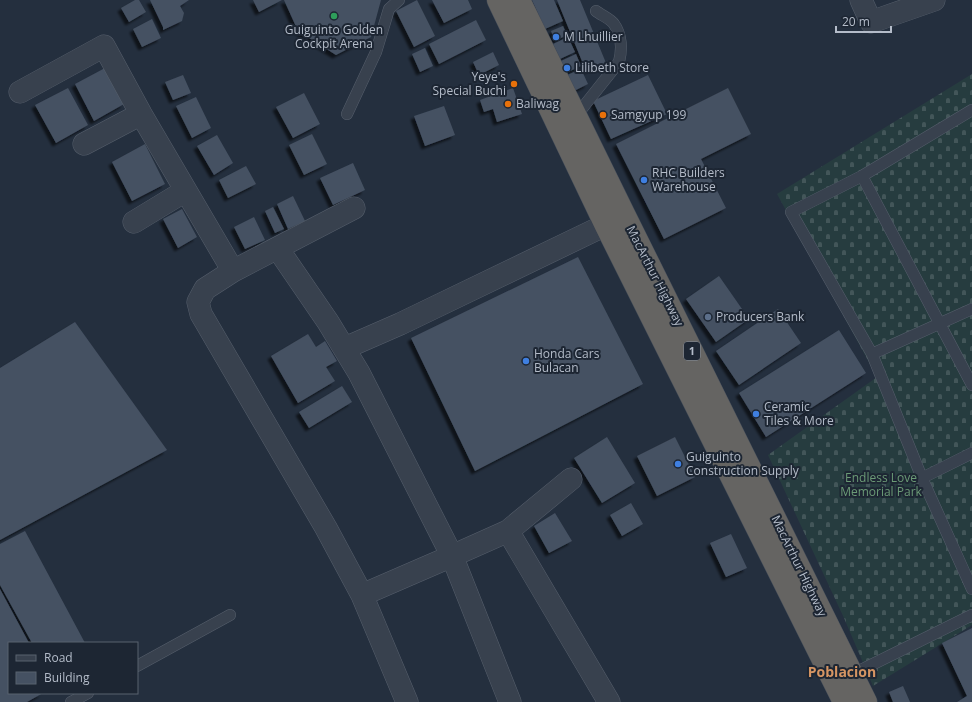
<svg xmlns="http://www.w3.org/2000/svg" width="972" height="702" font-family="'Open Sans',sans-serif">
	<defs>
		<pattern id="cemetery-stones" width="16" height="16" patternUnits="userSpaceOnUse"><rect width="16" height="16" fill="#263c3f"/><path d="M2 7V4a2 2 0 0 1 4 0v3zM10 15v-3a2 2 0 0 1 4 0v3z" fill="#435659"/></pattern>
		<filter id="shadow"><feDropShadow dx="-3.5" dy="3.5" stdDeviation="1" flood-color="#0009"/></filter>
	</defs>
	<rect width="100%" height="100%" fill="#242f3e"/>
	<path fill="url(#cemetery-stones)" d="M972 74V625L873 686 844 618 768 455 877 377 777 194Z"/>
	<path fill="#455162" filter="url(#shadow)" d="M135 0H139L146 12 129 22 121 8Z
		M150 0H189L180 6 184 13 182 21 163 30V27Z
		M253 0H282L259 12Z
		M284 0H381L371 37 336 55 298 31Z
		M417 0 435 36 414 47 396 11Z
		M432 0H468L472 9 444 23Z
		M532 0H554L563 21 545 29Z
		M557 0H580L606 63 586 71Z
		M152 19 161 38 142 47 133 29Z
		M476 20 486 40 439 64 429 44Z
		M563 26 567 35 555 41 551 31Z
		M568 37 575 52 560 59 553 44Z
		M425 48 433 66 420 72 412 54Z
		M493 52 499 65 479 75 473 62Z
		M576 54 581 66 566 73 561 61Z
		M105 68 124 104 94 121 75 84Z
		M581 69 588 84 572 92 565 76Z
		M183 75 191 93 173 100 165 82Z
		M648 75 667 114 611 139 593 101Z
		M68 88 88 125 56 143 35 105Z
		M513 88 522 114 497 122 493 109 484 112 480 100Z
		M728 88 751 134 701 159 726 208 664 239 616 144Z
		M304 93 320 124 293 138 276 107Z
		M196 97 211 128 192 138 176 106Z
		M444 106 455 135 425 146 414 116Z
		M312 134 327 164 304 175 289 145Z
		M217 135 233 163 214 175 197 146Z
		M145 144 165 184 132 201 112 162Z
		M353 163 365 190 333 205 320 178Z
		M246 166 256 184 228 198 219 180Z
		M293 196 305 221 288 229 277 204Z
		M273 207 284 229 275 233 265 211Z
		M182 209 197 237 178 248 163 219Z
		M254 217 265 240 245 249 234 227Z
		M578 257 643 384 475 471 411 338Z
		M719 276 749 319 716 342 686 299Z
		M778 309 801 343 739 385 716 351Z
		M75 322 167 450 0 540V368Z
		M839 330 866 373 766 437 739 393Z
		M308 334 316 347 325 341 337 361 326 367 335 381 298 403 271 356Z
		M342 386 352 402 309 428 299 412Z
		M607 437 635 483 602 503 574 458Z
		M675 437 695 477 657 496 637 456Z
		M631 503 643 524 622 536 610 515Z
		M555 513 572 541 549 553 534 526Z
		M25 531 85 643H32L0 585V544Z
		M731 534 747 568 726 577 710 543Z
		M0 589 29 643H9V693H43L27 702H0Z
		M972 628V702H957L967 696 942 643Z
		M903 686 910 702H893L889 692Z"/>
	<g fill="none" stroke-linecap="round" stroke-linejoin="round">
		<defs>
			<path id="service" d="M972 110 862 176 791 212 872 354 922 478 972 589
				M347 114 376 52 389 9 399 0
				M576 116 619 62C622 50 622 35 614 24 611 19 601 15 596 11
				M862 176 972 385
				M872 354 972 309
				M922 478 972 453
				M137 666 230 615
				M853 674 972 615
				M71 702 88 693"/>
			<path id="minor" d="M861 0 871 22 934 0
				M20 92 104 46 141 114 233 271
				M84 144 141 114
				M354 208 233 271 205 289 198 302 201 314 326 528 362 595 407 702
				M134 222 185 191
				M278 249 328 322 359 373 452 556 510 702
				M345 348 400 324 622 217
				M508 531 609 702
				M362 595 452 556 508 531 571 479"/>
			<path id="trunk" d="M498 0 606 226 844 702
				M519 0 625 216 866 702"/>
		</defs>
		<use href="#service" stroke="#565f6c" stroke-width="12"/>
		<use href="#minor" stroke="#565f6c" stroke-width="23"/>
		<use href="#trunk" stroke="#434c59" stroke-width="23"/>
		<use href="#service" stroke="#38414e" stroke-width="11"/>
		<use href="#minor" stroke="#38414e" stroke-width="22"/>
		<use href="#trunk" stroke="#656462" stroke-width="22"/>
	</g>
	<circle fill="#2e9e5b" stroke="#1d2633" stroke-width="1.5" cx="334" cy="16" r="4"/>
	<g fill="#3f7fe0" stroke="#1d2633" stroke-width="1.5">
		<circle cx="556" cy="37" r="4"/>
		<circle cx="567" cy="68" r="4"/>
		<circle cx="644" cy="180" r="4"/>
		<circle cx="526" cy="361" r="4"/>
		<circle cx="756" cy="414" r="4"/>
		<circle cx="678" cy="464" r="4"/>
	</g>
	<g fill="#e8710a" stroke="#1d2633" stroke-width="1.5">
		<circle cx="514" cy="84" r="4"/>
		<circle cx="508" cy="104" r="4"/>
		<circle cx="603" cy="115" r="4"/>
	</g>
	<circle fill="#5c6f8a" stroke="#1d2633" stroke-width="1.5" cx="708" cy="317" r="4"/>
	<g text-anchor="middle" stroke-width="4" stroke-linejoin="round" paint-order="stroke">
		<rect fill="#1d2633" stroke="#878f9c" stroke-width="1" x="684" y="342" width="16" height="18" rx="3"/>
		<g font-size="11" font-weight="bold" fill="#b4bcc9">
			<text x="692" y="355">1</text>
		</g>
		<g font-size="12" fill="#b4bcc9" stroke="#1d2633" text-anchor="start">
			<text x="334" y="34" text-anchor="middle">Guiguinto Golden<tspan x="334" dy="14">Cockpit Arena</tspan></text>
			<text x="564" y="41">M Lhuillier</text>
			<text x="575" y="72">Lilibeth Store</text>
			<text x="506" y="81" text-anchor="end">Yeye's<tspan x="506" dy="14">Special Buchi</tspan></text>
			<text x="516" y="108">Baliwag</text>
			<text x="611" y="119">Samgyup 199</text>
			<text x="652" y="177">RHC Builders<tspan x="652" dy="14">Warehouse</tspan></text>
			<text x="716" y="321">Producers Bank</text>
			<text x="534" y="358">Honda Cars<tspan x="534" dy="14">Bulacan</tspan></text>
			<text x="764" y="411">Ceramic<tspan x="764" dy="14">Tiles &amp; More</tspan></text>
			<text x="686" y="461">Guiguinto<tspan x="686" dy="14">Construction Supply</tspan></text>
		</g>
		<g font-size="12" fill="#b4bcc9" stroke="#1d2633">
			<text transform="translate(655 276) rotate(63)" y="4">MacArthur Highway</text>
			<text transform="translate(799 566) rotate(64)" y="4">MacArthur Highway</text>
		</g>
		<g font-size="12" fill="#6b9a76" stroke="#1d2633">
			<text x="881" y="482">Endless Love<tspan x="881" dy="14">Memorial Park</tspan></text>
		</g>
		<g font-size="14" font-weight="bold" fill="#d59563" stroke="#1d2633">
			<text x="842" y="677">Poblacion</text>
		</g>
	</g>
	<rect x="8" y="642" width="130" height="52" fill="#1d2633" stroke="#59626f"/>
	<rect x="16" y="655" width="20" height="6" fill="#38414e" stroke="#59626f"/>
	<text x="44" y="662" font-size="12" fill="#b4bcc9">Road</text>
	<rect x="16" y="672" width="20" height="12" fill="#455162" stroke="#59626f"/>
	<text x="44" y="682" font-size="12" fill="#b4bcc9">Building</text>
	<path d="M836 26v6h55v-6" fill="none" stroke="#b4bcc9" stroke-width="2"/>
	<text x="842" y="26" font-size="12" fill="#b4bcc9" stroke="#1d2633" stroke-width="3" paint-order="stroke">20 m</text>
</svg>
